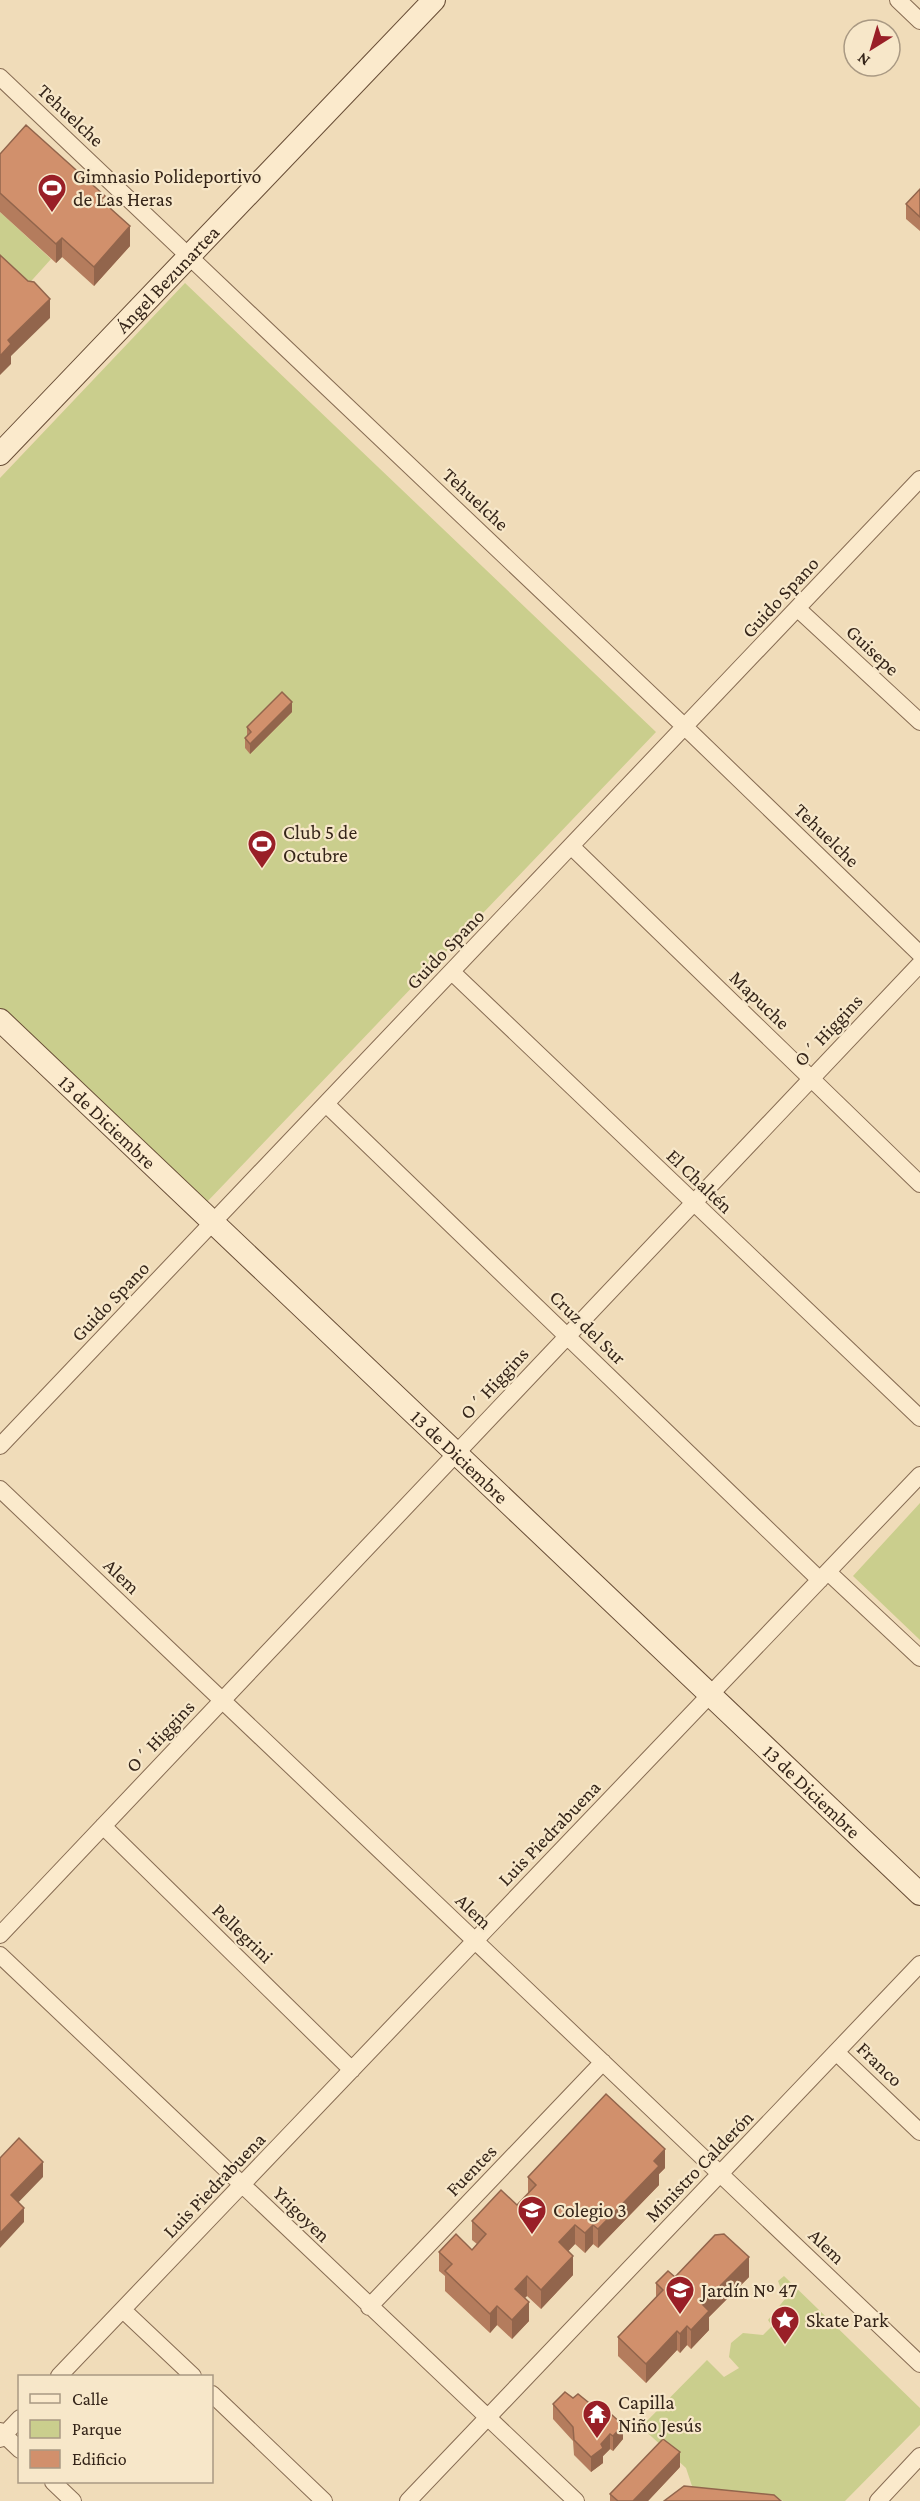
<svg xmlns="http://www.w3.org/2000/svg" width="920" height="2501" font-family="'Crimson Pro',serif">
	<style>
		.green { fill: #cace8d }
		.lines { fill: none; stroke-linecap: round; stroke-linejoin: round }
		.street-casing { stroke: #876c53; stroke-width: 18 }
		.secondary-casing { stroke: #684d36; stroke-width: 24 }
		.street { stroke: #fbeacc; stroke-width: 16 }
		.secondary { stroke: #fbeacc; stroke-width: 22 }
		.wall { fill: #b47c5d }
		.shaded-wall { fill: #92654c }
		.building { fill: #d1906c; stroke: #92654c; stroke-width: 1.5 }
		.labels { text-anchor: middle; stroke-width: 4.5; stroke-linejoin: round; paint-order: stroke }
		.street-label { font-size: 20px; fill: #352519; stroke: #f7e7c9 }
		.poi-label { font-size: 20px; fill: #352519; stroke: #f7e7c9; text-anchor: start }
	</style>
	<rect width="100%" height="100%" fill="#f0dcb9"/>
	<path class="green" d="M 0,212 L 51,259 L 24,289 L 0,267 Z
		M 185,283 L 656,732 L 205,1204 L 0,1008 L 0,478 Z
		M 920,1503 L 920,1640 L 853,1576 Z
		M 784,2276 L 920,2408 L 920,2425 L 845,2501 L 783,2501 L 774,2495 L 693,2489 L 686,2468 L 641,2427 L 707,2360 L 724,2377 L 739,2368 L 729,2357 L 731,2343 L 743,2333 L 763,2335 L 772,2326 L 768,2320 L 785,2299 L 778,2281 Z"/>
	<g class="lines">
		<g class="street-casing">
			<path id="street" d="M 898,0 L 920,21
				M 0,77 L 685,727 L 920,954
				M 798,609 L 920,722
				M 572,847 L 920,1184
				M 452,972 L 920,1418
				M 326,1104 L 820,1580
				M 0,1446 L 920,479
				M 0,1489 L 920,2364
				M 828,1572 L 920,1658
				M 103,1826 L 352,2070
				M 0,1935 L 920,964
				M 0,1955 L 576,2501
				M 836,2052 L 920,2132
				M 369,2307 L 603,2062
				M 123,2310 L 193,2376
				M 59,2376 L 920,1475
				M 212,2394 L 324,2501
				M 0,2431 L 20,2450
				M 0,2439 L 20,2418
				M 53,2482 L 73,2501
				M 408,2501 L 920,1964
				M 878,2501 L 920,2456"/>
		</g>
		<g class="secondary-casing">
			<g id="secondary">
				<path id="s1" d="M 0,454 L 434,0"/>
				<path id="s2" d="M 0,1020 L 920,1894"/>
			</g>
		</g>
		<use href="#street" class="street"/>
		<use href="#secondary" class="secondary"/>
	</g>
	<path class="wall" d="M 0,154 L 105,204 L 130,246 L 94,286 L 62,257 L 56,263 L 0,212 Z
		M 920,189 L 920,231 L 906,219 L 906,204 Z
		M 292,712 L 250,754 L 245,748 L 245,738 L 247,736 L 247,727 Z
		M 665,2168 L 659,2174 L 659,2185 L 598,2248 L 593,2244 L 585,2253 L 575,2244 L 568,2251 L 573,2275 L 541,2309 L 527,2296 L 524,2298 L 529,2321 L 512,2339 L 497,2325 L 490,2333 L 445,2291 L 445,2276 L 439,2271 L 439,2252 L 472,2250 L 477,2244 L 472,2240 L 472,2221 L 517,2205 L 528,2194 L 528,2177 Z
		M 675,2277 L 749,2277 L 709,2317 L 709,2330 L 691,2349 L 687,2345 L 680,2353 L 677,2350 L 646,2383 L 618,2356 L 618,2337 L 656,2297 L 656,2283 Z
		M 553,2404 L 623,2439 L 613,2451 L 610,2449 L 603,2456 L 603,2463 L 591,2472 L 574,2455 L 573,2441 L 553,2419 Z
		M 680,2467 L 648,2501 L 610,2501 L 610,2494 Z"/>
	<path class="shaded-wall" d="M 130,226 L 130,246 L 94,286 L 94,267 Z
		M 62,238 L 62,257 L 56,263 L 56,244 Z
		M 50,299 L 50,318 L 11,356 L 11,364 L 0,375 L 0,356 L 8,340 Z
		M 292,702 L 292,712 L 250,754 L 250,744 Z
		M 665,2149 L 665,2168 L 659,2174 L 659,2185 L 598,2248 L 598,2229 L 654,2161 Z
		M 43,2162 L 43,2177 L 11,2210 L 11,2195 Z
		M 24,2208 L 24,2222 L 0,2248 L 0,2233 Z
		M 575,2225 L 575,2244 L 559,2261 L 559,2242 Z
		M 593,2225 L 593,2244 L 585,2253 L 585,2233 Z
		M 573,2256 L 573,2275 L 541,2309 L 541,2290 Z
		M 749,2257 L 749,2277 L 709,2317 L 709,2330 L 691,2349 L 691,2330 L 702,2304 Z
		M 527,2276 L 527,2296 L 515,2308 L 515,2289 Z
		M 529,2302 L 529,2321 L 512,2339 L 512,2320 Z
		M 497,2306 L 497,2325 L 490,2333 L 490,2314 Z
		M 687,2326 L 687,2345 L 680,2353 L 680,2334 Z
		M 677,2331 L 677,2350 L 646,2383 L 646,2364 Z
		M 623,2425 L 623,2439 L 613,2451 L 613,2436 Z
		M 610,2434 L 610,2449 L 603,2456 L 603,2463 L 591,2472 L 591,2457 L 601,2444 Z
		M 680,2452 L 680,2467 L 648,2501 L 633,2501 Z"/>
	<path class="building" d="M 26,125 L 105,196 L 101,200 L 130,226 L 94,267 L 62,238 L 56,244 L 0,193 L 0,154 Z
		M 920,189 L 920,217 L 906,204 Z
		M 0,255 L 28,281 L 34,282 L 50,299 L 8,340 L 11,344 L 0,356 Z
		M 282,692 L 292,702 L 250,744 L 245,738 L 251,732 L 247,727 Z
		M 606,2094 L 665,2149 L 654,2161 L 659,2166 L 598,2229 L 593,2225 L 585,2233 L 575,2225 L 559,2242 L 573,2256 L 541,2290 L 527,2276 L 515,2289 L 529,2302 L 512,2320 L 497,2306 L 490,2314 L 445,2271 L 452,2264 L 439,2252 L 456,2234 L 472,2250 L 486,2234 L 472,2221 L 501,2190 L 517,2205 L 536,2185 L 528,2177 Z
		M 19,2138 L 43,2162 L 11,2195 L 24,2208 L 0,2233 L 0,2158 Z
		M 724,2234 L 749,2257 L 702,2304 L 709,2311 L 691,2330 L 687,2326 L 680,2334 L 677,2331 L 646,2364 L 618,2337 L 663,2290 L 656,2283 L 668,2271 L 675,2277 L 715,2235 Z
		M 565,2392 L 573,2398 L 578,2394 L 593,2406 L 601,2405 L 623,2425 L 613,2436 L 610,2434 L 601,2444 L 603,2448 L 591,2457 L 574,2440 L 573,2427 L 553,2404 Z
		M 663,2439 L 680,2452 L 633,2501 L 618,2501 L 610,2494 Z
		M 684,2486 L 774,2495 L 781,2501 L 664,2501 Z"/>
	<defs>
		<g id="stadium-pin" transform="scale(1.5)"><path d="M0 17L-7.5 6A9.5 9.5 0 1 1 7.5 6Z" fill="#991f27" stroke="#f7e7c9"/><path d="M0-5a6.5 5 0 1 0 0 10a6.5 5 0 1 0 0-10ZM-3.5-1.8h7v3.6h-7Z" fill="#fff"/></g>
		<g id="school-pin" transform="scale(1.5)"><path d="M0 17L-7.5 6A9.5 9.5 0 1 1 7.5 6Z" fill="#991f27" stroke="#f7e7c9"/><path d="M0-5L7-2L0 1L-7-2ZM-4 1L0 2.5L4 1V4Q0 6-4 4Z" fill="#fff"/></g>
		<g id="sight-pin" transform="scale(1.5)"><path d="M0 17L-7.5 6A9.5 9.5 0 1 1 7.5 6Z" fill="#991f27" stroke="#f7e7c9"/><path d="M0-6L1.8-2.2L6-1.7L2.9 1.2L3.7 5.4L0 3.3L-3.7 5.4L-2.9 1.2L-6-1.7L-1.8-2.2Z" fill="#fff"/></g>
		<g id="temple-pin" transform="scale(1.5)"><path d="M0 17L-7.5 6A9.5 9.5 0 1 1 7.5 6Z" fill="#991f27" stroke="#f7e7c9"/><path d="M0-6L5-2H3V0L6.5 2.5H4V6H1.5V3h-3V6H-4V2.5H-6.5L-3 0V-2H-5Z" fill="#fff"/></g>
	</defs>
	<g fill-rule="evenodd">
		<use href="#stadium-pin" x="52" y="188"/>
		<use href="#stadium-pin" x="262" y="844"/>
		<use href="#school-pin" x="532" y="2210"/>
		<use href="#school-pin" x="680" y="2290"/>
		<use href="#sight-pin" x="785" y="2320"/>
		<use href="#temple-pin" x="597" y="2414"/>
	</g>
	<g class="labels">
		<g class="street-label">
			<text transform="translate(71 115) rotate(43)" y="7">Tehuelche</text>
			<text dy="7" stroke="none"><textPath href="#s1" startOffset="242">Ángel Bezunartea</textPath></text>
			<text transform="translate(476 499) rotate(43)" y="7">Tehuelche</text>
			<text transform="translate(780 597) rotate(-47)" y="7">Guido Spano</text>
			<text transform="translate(873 650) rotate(43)" y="7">Guisepe</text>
			<text transform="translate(827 835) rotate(44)" y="7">Tehuelche</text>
			<text transform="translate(445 949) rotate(-46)" y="7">Guido Spano</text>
			<text transform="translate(760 1000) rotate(44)" y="7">Mapuche</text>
			<text transform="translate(828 1030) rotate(-47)" y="7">O´ Higgins</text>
			<text dy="7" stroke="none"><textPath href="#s2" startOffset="148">13 de Diciembre</textPath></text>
			<text transform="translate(700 1181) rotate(44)" y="7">El Chaltén</text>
			<text transform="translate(110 1301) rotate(-46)" y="7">Guido Spano</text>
			<text transform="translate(588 1327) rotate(44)" y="7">Cruz del Sur</text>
			<text transform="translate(494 1383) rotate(-47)" y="7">O´ Higgins</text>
			<text dy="7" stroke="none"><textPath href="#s2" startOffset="634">13 de Diciembre</textPath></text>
			<text transform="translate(122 1576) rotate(44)" y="7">Alem</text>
			<text transform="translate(160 1736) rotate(-47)" y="7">O´ Higgins</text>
			<text dy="7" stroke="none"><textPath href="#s2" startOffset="1120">13 de Diciembre</textPath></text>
			<text transform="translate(549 1833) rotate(-46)" y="7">Luis Piedrabuena</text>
			<text transform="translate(474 1911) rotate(44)" y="7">Alem</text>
			<text transform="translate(243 1933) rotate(44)" y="7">Pellegrini</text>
			<text transform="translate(880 2064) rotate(44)" y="7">Franco</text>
			<text transform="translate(699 2166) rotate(-46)" y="7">Ministro Calderón</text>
			<text transform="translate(471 2170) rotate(-46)" y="7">Fuentes</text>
			<text transform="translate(214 2185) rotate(-46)" y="7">Luis Piedrabuena</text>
			<text transform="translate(302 2214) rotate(44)" y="7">Yrigoyen</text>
			<text transform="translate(827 2246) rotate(44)" y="7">Alem</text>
		</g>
		<g class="poi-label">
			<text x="73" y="183">Gimnasio Polideportivo<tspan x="73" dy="23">de Las Heras</tspan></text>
			<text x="283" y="839">Club 5 de<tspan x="283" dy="23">Octubre</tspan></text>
			<text x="553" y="2217">Colegio 3</text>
			<text x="701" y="2297">Jardín Nº 47</text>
			<text x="806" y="2327">Skate Park</text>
			<text x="618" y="2409">Capilla<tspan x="618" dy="23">Niño Jesús</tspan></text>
		</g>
	</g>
	<rect x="18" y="2375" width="195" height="108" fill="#f7e7c9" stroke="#a99983" stroke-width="1.5"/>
	<rect x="30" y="2394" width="30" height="9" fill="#fbeacc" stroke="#a99983" stroke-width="1.5"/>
	<text x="72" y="2405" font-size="18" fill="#352519">Calle</text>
	<rect x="30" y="2420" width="30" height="18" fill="#cace8d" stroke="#a99983" stroke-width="1.5"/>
	<text x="72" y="2435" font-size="18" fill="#352519">Parque</text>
	<rect x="30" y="2450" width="30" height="18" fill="#d1906c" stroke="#a99983" stroke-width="1.5"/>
	<text x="72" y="2465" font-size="18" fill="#352519">Edificio</text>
	<g transform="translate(872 48) rotate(217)"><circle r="28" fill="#f7e7c9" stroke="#a99983" stroke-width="1.5"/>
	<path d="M0-4.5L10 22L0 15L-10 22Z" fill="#991f27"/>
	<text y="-9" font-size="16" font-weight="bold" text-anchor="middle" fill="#352519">N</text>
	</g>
</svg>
